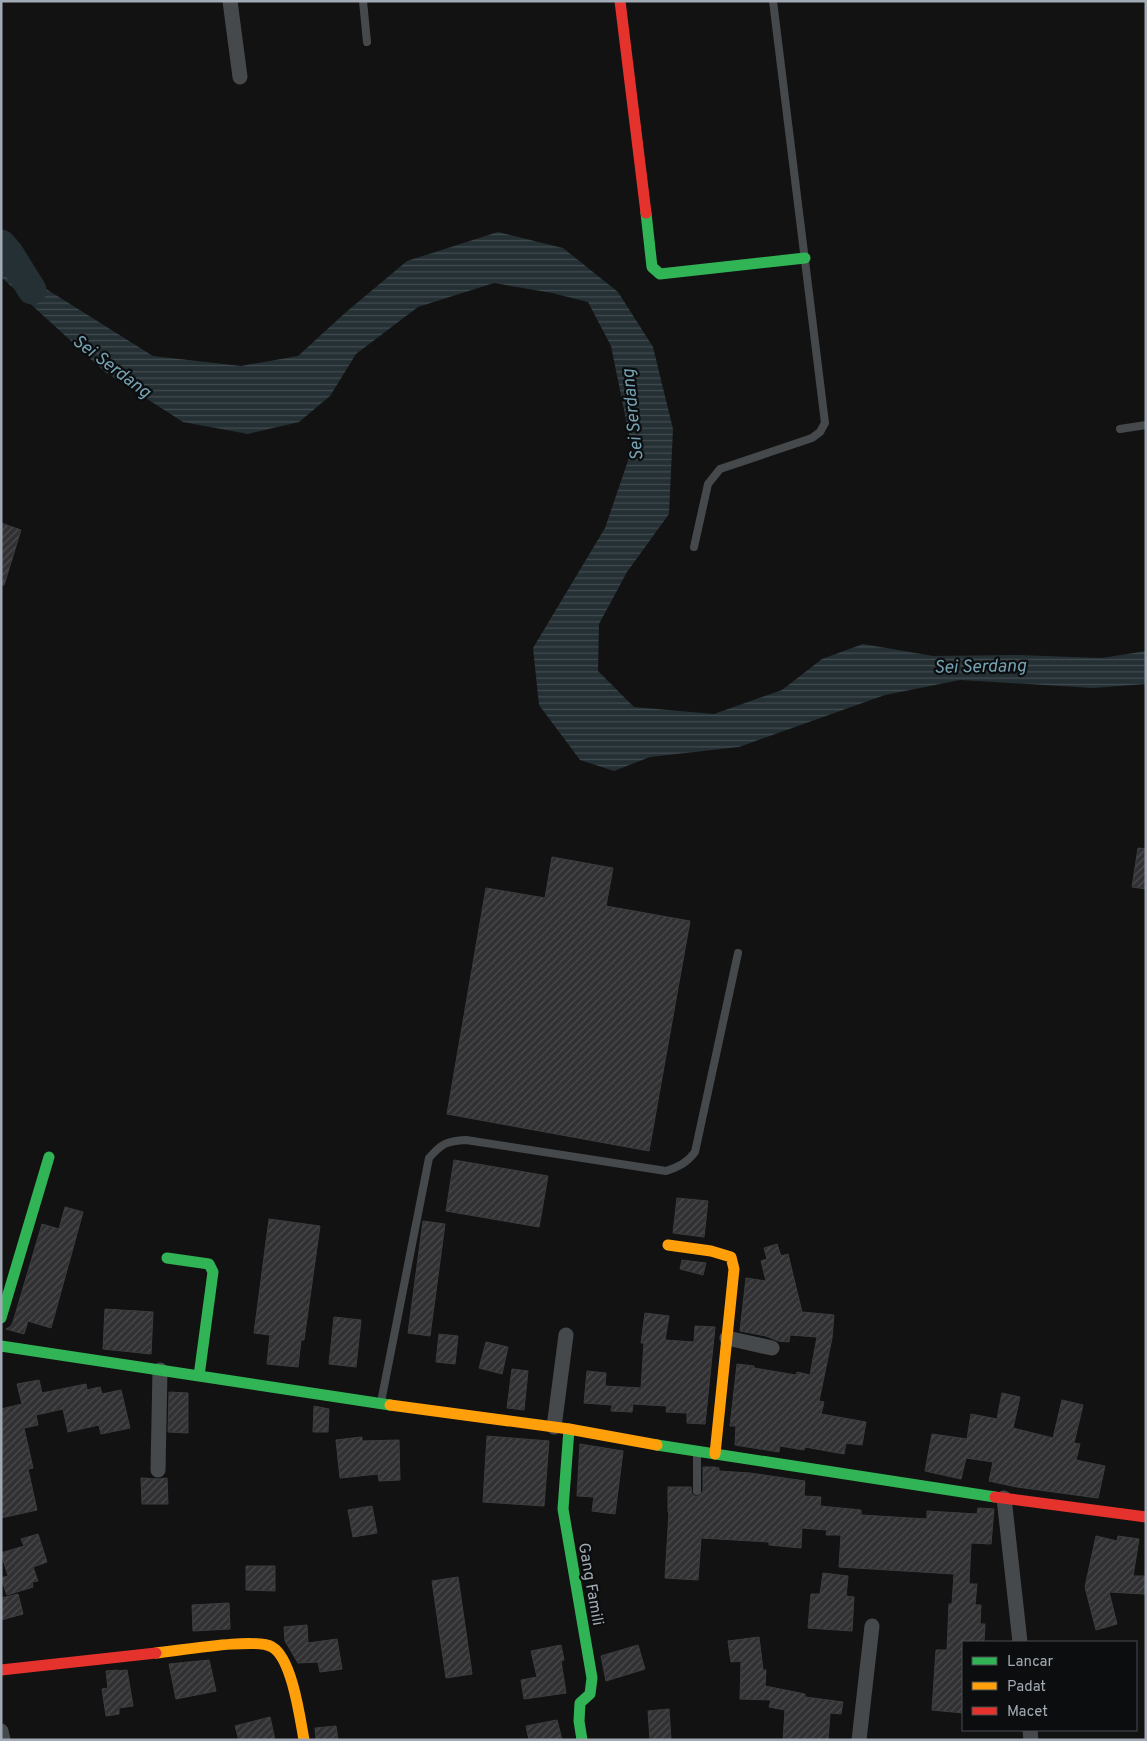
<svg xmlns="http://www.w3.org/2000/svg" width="1147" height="1741" font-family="Overpass,sans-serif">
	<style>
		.water { fill: url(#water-rules) }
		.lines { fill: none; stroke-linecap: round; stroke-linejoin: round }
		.river { stroke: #253035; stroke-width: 29 }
		.building { fill: url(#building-hatch); stroke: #3a3d3f }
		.lane { stroke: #46494b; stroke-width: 8 }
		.street { stroke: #46494b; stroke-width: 15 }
		.fast { stroke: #30b455; stroke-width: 11 }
		.slow { stroke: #ff9f0a; stroke-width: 11 }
		.jam { stroke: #e5322d; stroke-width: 11 }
		.labels { text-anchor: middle; stroke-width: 4.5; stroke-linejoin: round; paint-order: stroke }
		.street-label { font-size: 16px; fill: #a2abb5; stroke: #0c0d0e }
		.water-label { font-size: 18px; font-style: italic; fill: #75a2b3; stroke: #0c0d0e }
	</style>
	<defs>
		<pattern id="water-rules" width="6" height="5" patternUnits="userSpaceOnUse" patternTransform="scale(1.25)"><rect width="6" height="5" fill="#253035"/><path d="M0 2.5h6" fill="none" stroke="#424b50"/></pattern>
		<pattern id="building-hatch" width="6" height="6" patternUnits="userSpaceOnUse" patternTransform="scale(1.25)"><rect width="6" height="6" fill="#313133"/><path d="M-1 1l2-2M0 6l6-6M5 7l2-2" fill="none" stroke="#4c4c4e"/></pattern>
	</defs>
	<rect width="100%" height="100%" fill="#121212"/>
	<path class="water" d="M 498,232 L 563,248 L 618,292 L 653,347 L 673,429 L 669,514 L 627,572 L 599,624 L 598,671 L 634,707 L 714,714 L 782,690 L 822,659 L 863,644 L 933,656 L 1017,655 L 1102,658 L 1146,651 L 1146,684 L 1093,688 L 960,680 L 885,695 L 739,747 L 650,757 L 614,771 L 580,760 L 539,705 L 533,648 L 605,528 L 632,449 L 611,346 L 588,302 L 552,293 L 494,283 L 418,307 L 356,354 L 330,396 L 299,422 L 248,434 L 183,422 L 105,372 L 1,277 L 1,247 L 43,287 L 153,356 L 241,366 L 298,356 L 345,313 L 407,261 Z"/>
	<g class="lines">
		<path class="river" d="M 1,244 L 9,253 L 32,290"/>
	</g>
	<path class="building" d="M 1,523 L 21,530 L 4,585 L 1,585 Z
		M 1138,848 L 1146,849 L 1146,889 L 1132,887 Z
		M 552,857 L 613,868 L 606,906 L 690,921 L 649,1151 L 447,1114 L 486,888 L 545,898 Z
		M 454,1160 L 548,1176 L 539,1227 L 446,1211 Z
		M 677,1198 L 708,1201 L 704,1237 L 673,1233 Z
		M 65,1207 L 83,1212 L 51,1328 L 28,1321 L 24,1334 L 6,1329 L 10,1327 L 13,1322 L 42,1224 L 59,1229 Z
		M 269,1219 L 320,1226 L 304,1340 L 301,1340 L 298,1367 L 267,1364 L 270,1335 L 254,1333 Z
		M 423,1221 L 445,1224 L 430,1336 L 408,1333 Z
		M 777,1244 L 781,1256 L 788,1254 L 802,1312 L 834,1315 L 832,1338 L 819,1401 L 824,1402 L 821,1414 L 866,1422 L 862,1445 L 846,1443 L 844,1454 L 805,1447 L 804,1450 L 780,1446 L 779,1452 L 735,1445 L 736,1426 L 730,1426 L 737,1364 L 754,1366 L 754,1368 L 796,1375 L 797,1372 L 810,1375 L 817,1337 L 790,1335 L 789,1342 L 778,1341 L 766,1336 L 740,1331 L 746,1278 L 766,1281 L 761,1261 L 767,1259 L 764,1248 Z
		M 682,1260 L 706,1263 L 703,1275 L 680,1269 Z
		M 105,1309 L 153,1312 L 151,1354 L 103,1349 Z
		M 645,1313 L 669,1316 L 665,1340 L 694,1342 L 695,1326 L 715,1327 L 705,1424 L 687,1423 L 687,1413 L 666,1412 L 667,1406 L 633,1404 L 632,1412 L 611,1411 L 612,1405 L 584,1403 L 587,1371 L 606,1373 L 605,1386 L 641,1388 L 644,1343 L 641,1343 Z
		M 334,1317 L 361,1320 L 356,1367 L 329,1364 Z
		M 439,1334 L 458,1336 L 455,1364 L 436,1362 Z
		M 486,1342 L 508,1347 L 502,1374 L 479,1368 Z
		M 512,1369 L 528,1371 L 524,1410 L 507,1408 Z
		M 39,1380 L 42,1393 L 86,1384 L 87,1390 L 100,1387 L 102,1394 L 121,1390 L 130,1428 L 101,1434 L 99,1425 L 68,1432 L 63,1409 L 36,1415 L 38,1425 L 24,1428 L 33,1468 L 28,1469 L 37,1510 L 1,1518 L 1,1409 L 22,1404 L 17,1384 Z
		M 169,1392 L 188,1393 L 188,1433 L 168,1432 Z
		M 1002,1393 L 1020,1397 L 1013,1428 L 1053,1438 L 1062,1400 L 1083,1405 L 1074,1443 L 1080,1444 L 1076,1460 L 1105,1466 L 1098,1498 L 1017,1487 L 989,1481 L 993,1462 L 966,1458 L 961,1479 L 925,1471 L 932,1434 L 967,1439 L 971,1414 L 997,1419 Z
		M 314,1406 L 329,1409 L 328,1432 L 313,1432 Z
		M 487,1436 L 549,1441 L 544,1506 L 483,1502 Z
		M 362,1437 L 362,1441 L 399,1440 L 400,1480 L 379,1481 L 378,1474 L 340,1478 L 336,1440 Z
		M 580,1444 L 623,1451 L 615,1514 L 592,1511 L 594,1497 L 577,1496 Z
		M 703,1467 L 714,1467 L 719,1468 L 719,1471 L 750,1473 L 805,1481 L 804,1496 L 821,1497 L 820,1506 L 861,1510 L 861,1515 L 927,1519 L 927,1511 L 977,1514 L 978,1508 L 994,1509 L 991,1544 L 971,1543 L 969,1584 L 977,1584 L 975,1605 L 981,1605 L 980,1624 L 985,1624 L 984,1642 L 963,1642 L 963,1713 L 932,1710 L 936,1650 L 947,1650 L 949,1604 L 952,1604 L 954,1574 L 839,1567 L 841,1535 L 826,1535 L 827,1530 L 802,1528 L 801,1548 L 769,1545 L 769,1542 L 701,1538 L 698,1580 L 665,1578 L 669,1512 L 668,1512 L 668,1487 L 691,1487 L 692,1494 L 695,1496 L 699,1496 L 703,1491 Z
		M 141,1478 L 158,1479 L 167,1478 L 168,1504 L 142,1504 Z
		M 372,1506 L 377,1533 L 353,1537 L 348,1510 Z
		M 38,1534 L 47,1562 L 33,1567 L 38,1581 L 32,1582 L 33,1587 L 7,1595 L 1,1578 L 8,1576 L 1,1553 L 24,1546 L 21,1539 Z
		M 1096,1536 L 1117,1541 L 1118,1536 L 1139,1539 L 1133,1576 L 1146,1576 L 1146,1579 L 1145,1594 L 1109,1592 L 1117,1624 L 1096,1630 L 1085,1587 Z
		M 246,1566 L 275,1566 L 275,1591 L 246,1590 Z
		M 823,1573 L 848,1576 L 846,1596 L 854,1597 L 852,1631 L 808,1628 L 811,1594 L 820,1594 Z
		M 458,1577 L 472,1674 L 446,1678 L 432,1581 Z
		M 18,1594 L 23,1614 L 1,1620 L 1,1598 Z
		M 229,1603 L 230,1629 L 193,1631 L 192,1605 Z
		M 307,1625 L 308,1643 L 337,1639 L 342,1669 L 320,1672 L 318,1662 L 298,1663 L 285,1641 L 284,1627 Z
		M 759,1637 L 763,1670 L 766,1670 L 765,1686 L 805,1694 L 805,1697 L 843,1702 L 841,1714 L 830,1713 L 828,1740 L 783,1740 L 785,1710 L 769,1707 L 771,1700 L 740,1699 L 741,1661 L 731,1662 L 728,1641 Z
		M 561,1645 L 564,1660 L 561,1661 L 566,1693 L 524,1699 L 521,1680 L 537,1677 L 531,1651 Z
		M 638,1645 L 645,1669 L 606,1681 L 601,1656 Z
		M 209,1660 L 216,1691 L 176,1699 L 169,1664 Z
		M 118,1670 L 118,1671 L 127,1670 L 133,1706 L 119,1708 L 119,1714 L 106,1716 L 102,1689 L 108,1688 L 106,1671 Z
		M 669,1709 L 671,1740 L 650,1740 L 648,1711 Z
		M 270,1717 L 275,1740 L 239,1740 L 235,1726 Z
		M 557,1720 L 562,1740 L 529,1740 L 526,1726 Z
		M 336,1726 L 338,1740 L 316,1740 L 315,1728 Z"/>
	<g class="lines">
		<path class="lane" d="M 363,1 L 367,42
			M 1120,429 L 1146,425
			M 694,547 L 708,484 L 720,469 L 812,438 L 820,432 L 825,423 L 773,1
			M 381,1402 L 429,1158 C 442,1143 447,1141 466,1140 L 666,1171 C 678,1167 687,1163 695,1152 L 738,953
			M 697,1454 L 697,1491"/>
		<path class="street" d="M 230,1 L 240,77
			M 727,1338 L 772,1348
			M 554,1427 L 566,1335
			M 158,1470 L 160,1370
			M 1004,1498 L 1020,1642
			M 1030,1730 L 1031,1740
			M 1,1731 L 3,1740
			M 859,1740 L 872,1626"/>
		<path class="fast" d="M 646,213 L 652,267 L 660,274 L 805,258
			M 167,1258 L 209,1264 L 213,1272 L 199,1376
			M 1,1318 L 49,1157
			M 1,1346 L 390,1405
			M 569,1429 L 563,1509 L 592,1678 L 590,1694 L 580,1703 L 579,1721 L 582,1740
			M 657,1445 L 995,1497"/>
		<path class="slow" d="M 668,1245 L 711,1251 L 731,1257 L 734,1269 L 715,1454
			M 390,1405 L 569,1429 L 657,1445
			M 156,1653 C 178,1651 256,1637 272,1647 C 292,1658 300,1718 304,1740"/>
		<path class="jam" d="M 620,1 L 646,213
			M 995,1497 L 1146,1517
			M 1,1670 L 156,1653"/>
	</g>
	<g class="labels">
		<g class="street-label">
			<text transform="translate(592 1584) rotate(80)" y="6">Gang Famili</text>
		</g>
		<g class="water-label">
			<text transform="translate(112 366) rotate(37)" y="6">Sei Serdang</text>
			<text transform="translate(632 415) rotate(-96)" y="6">Sei Serdang</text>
			<text transform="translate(980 666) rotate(-1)" y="6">Sei Serdang</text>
		</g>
	</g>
	<rect width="1147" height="1741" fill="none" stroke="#a2abb5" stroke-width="5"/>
	<rect x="962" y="1641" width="175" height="90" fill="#0c0d0e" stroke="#484c51"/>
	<rect x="972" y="1657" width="25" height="8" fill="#30b455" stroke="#484c51"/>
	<text x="1007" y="1666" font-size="15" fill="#a2abb5">Lancar</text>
	<rect x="972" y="1682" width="25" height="8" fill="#ff9f0a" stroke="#484c51"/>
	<text x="1007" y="1691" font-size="15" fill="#a2abb5">Padat</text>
	<rect x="972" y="1707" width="25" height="8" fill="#e5322d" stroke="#484c51"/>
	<text x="1007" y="1716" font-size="15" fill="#a2abb5">Macet</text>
</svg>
